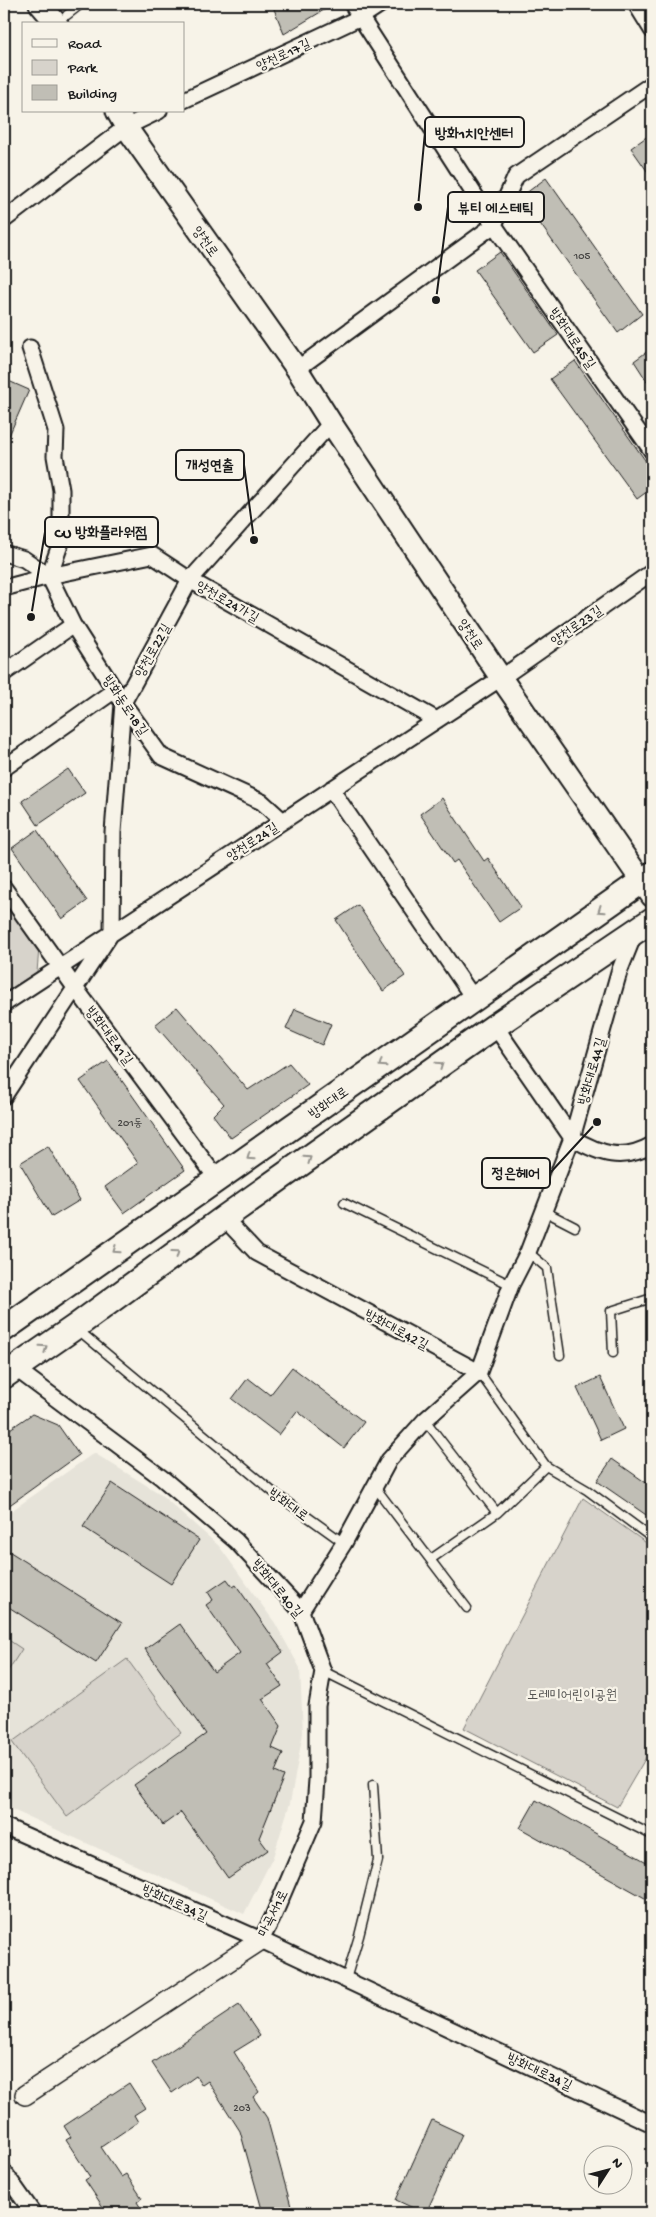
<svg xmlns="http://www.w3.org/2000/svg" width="656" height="2217" font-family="'Gochi Hand','Poor Story',sans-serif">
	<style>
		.built { fill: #e6e3d9 }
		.green { fill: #d7d3cb; stroke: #7a7874 }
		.building { fill: #c0beb5; stroke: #1c1c1c }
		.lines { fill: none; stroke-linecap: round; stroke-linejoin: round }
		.service-casing { stroke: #1c1c1c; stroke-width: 11 }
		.minor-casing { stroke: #1c1c1c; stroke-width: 19 }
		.tertiary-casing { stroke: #1c1c1c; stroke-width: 22 }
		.secondary-casing { stroke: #1c1c1c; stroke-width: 25 }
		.primary-casing { stroke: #1c1c1c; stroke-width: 28 }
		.service { stroke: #f7f3e8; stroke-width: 8 }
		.minor { stroke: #f7f3e8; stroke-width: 15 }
		.tertiary { stroke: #f7f3e8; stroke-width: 19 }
		.secondary { stroke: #f7f3e8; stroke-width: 21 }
		.primary { stroke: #f7f3e8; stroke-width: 24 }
		.oneway { stroke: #94928c }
		.labels { text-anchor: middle; stroke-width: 4.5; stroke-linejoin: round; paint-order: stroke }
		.number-label { font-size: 11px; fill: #454442 }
		.street-label { font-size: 14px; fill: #1c1c1c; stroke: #f7f3e8 }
		.park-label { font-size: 14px; fill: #545351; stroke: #f7f3e8 }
		.leader { fill: none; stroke: #1c1c1c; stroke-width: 2 }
		.callout-dot { fill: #1c1c1c; stroke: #f7f3e8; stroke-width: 2 }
		.callout { fill: #f7f3e8; stroke: #1c1c1c; stroke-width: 2 }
		.callout-label { font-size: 15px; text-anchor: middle; font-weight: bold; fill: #1c1c1c }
	</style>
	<rect width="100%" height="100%" fill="#f7f3e8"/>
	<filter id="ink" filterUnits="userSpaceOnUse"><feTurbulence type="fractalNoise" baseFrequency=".02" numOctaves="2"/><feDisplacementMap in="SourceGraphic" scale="10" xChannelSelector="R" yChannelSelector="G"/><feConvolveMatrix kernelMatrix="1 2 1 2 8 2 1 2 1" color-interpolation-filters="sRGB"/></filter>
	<g filter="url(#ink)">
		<path class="built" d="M 94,1453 L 159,1493 L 219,1546 L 275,1623 L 300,1668 L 303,1733 L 290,1803 L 273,1857 L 244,1914 L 4,1806 L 4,1516 Z"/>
		<path class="green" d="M 4,899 L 39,948 L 37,972 L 4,993 Z
			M 583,1498 L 652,1547 L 652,1747 L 617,1807 L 464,1728 Z
			M 4,1637 L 22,1649 L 4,1677 Z
			M 127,1659 L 181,1733 L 67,1817 L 12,1742 Z"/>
		<path class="building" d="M 272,4 L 334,4 L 284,34 Z
			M 652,133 L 652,178 L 631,148 Z
			M 546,178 L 642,314 L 618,333 L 521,197 Z
			M 500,252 L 558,335 L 533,352 L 475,270 Z
			M 652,348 L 652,389 L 634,361 Z
			M 575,361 L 652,470 L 652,488 L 637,499 L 550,379 Z
			M 4,379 L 29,390 L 4,447 Z
			M 68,769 L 85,793 L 38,825 L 22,801 Z
			M 442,798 L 484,861 L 488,858 L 521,907 L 499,922 L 457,860 L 453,863 L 420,814 Z
			M 37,830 L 87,901 L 62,919 L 12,848 Z
			M 358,905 L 405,976 L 383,991 L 336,920 Z
			M 177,1007 L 248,1090 L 289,1063 L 308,1085 L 231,1138 L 213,1115 L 224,1104 L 155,1025 Z
			M 295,1009 L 331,1024 L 322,1045 L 286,1029 Z
			M 108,1061 L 185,1170 L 124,1213 L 105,1187 L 138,1163 L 80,1081 Z
			M 48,1146 L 80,1200 L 52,1217 L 20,1163 Z
			M 292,1367 L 364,1422 L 344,1448 L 297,1411 L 279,1435 L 232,1399 L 248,1378 L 270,1395 Z
			M 600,1377 L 624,1429 L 601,1440 L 577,1388 Z
			M 32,1414 L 58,1425 L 79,1455 L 4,1509 L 4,1433 Z
			M 612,1459 L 652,1487 L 652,1519 L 597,1481 Z
			M 112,1483 L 199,1540 L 171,1584 L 83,1527 Z
			M 4,1548 L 122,1623 L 96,1663 L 4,1604 Z
			M 227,1579 L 233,1587 L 236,1585 L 283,1652 L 267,1664 L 282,1686 L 262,1699 L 281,1726 L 272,1748 L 283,1753 L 275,1772 L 284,1776 L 259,1838 L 268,1850 L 228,1878 L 181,1812 L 163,1825 L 134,1785 L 206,1734 L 145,1649 L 180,1624 L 214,1672 L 240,1653 L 206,1605 L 213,1600 L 208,1592 Z
			M 536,1800 L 652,1865 L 652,1902 L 520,1828 Z
			M 239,2005 L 260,2036 L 234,2052 L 259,2092 L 253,2097 L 267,2118 L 292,2210 L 279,2213 L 263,2213 L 240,2131 L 208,2081 L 202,2085 L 196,2076 L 172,2093 L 152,2063 Z
			M 129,2083 L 145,2108 L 134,2115 L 138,2122 L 101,2147 L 121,2177 L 126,2174 L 142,2198 L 137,2202 L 144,2213 L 107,2213 L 85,2180 L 90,2177 L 66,2140 L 71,2137 L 64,2126 Z
			M 432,2120 L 462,2134 L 426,2213 L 424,2213 L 396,2200 Z"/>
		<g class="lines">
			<g class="service-casing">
				<path id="service" d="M 67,15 L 81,4
					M 344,1203 L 511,1285
					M 544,1211 L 575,1227
					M 528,1252 L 547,1268 L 560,1355
					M 77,1329 L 273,1492 L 344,1543
					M 613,1353 L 611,1311 L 652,1298
					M 479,1372 L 546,1466 L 587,1490 L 652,1538
					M 425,1420 L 497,1513
					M 375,1487 L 467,1608
					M 431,1559 L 497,1513 L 546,1466
					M 323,1671 L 652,1835
					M 346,1979 L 359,1936 L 378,1860 L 373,1785"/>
			</g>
			<g class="minor-casing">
				<path id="minor" d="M 352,4 L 494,225 L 652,451
					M 636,4 L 652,30
					M 184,100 L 361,17 L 381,4
					M 4,220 L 126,127 L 159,111
					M 30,348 L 56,430 L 55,456 L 61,490 L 61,542 L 49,576
					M 297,369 L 494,225 L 516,176 L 652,84
					M 4,553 L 24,559 L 49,576 L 73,625 L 123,703 L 161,756 L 262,802 L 283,821
					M 4,588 L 49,576 L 152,555 L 190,580 L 437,720
					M 4,673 L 73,625
					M 4,768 L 115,690
					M 331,789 L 474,999
					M 4,888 L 76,989 L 218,1180
					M 4,1004 L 501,678 L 652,572
					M 495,1026 L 572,1138 C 600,1154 622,1162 652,1145
					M 4,1096 L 112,932 L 113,832 L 123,703 L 190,580 L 331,423
					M 224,1218 L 257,1253 L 479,1372
					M 15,1368 L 162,1478 L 236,1541 L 301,1611 L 323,1671 L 317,1706 L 317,1780 L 314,1821 L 272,1919 L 261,1940
					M 301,1611 L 344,1543 L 389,1460 L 425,1420 L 479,1372 L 511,1285 L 528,1252 L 572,1138 L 619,972 L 635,932
					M 4,1826 L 261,1940 L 652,2124
					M 4,2172 L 33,2213"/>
			</g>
			<g class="tertiary-casing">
				<path id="tertiary" d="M 25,2095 L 261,1940"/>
			</g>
			<g class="secondary-casing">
				<path id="secondary" d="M 40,4 L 57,24
					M 117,111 L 126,127 L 297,369 L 331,423 L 501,678 L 652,896"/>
			</g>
			<g class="primary-casing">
				<path id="primary" d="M 4,1329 L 652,874
					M 4,1376 L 75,1327 L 224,1218 L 495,1026 L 652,920"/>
			</g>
			<use href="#service" class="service"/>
			<use href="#minor" class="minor"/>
			<use href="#tertiary" class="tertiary"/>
			<use href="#secondary" class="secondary"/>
			<use href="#primary" class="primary"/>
		</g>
		<defs><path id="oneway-chevron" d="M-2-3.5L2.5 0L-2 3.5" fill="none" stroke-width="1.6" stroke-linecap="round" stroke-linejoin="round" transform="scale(1.25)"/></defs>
		<g class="oneway">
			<use href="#oneway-chevron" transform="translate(601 910) rotate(145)"/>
			<use href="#oneway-chevron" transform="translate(382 1064) rotate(145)"/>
			<use href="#oneway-chevron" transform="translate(440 1065) rotate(-35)"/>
			<use href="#oneway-chevron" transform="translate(250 1157) rotate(145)"/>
			<use href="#oneway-chevron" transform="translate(308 1159) rotate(-35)"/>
			<use href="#oneway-chevron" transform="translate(116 1250) rotate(145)"/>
			<use href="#oneway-chevron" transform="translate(176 1253) rotate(-36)"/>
			<use href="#oneway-chevron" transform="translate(44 1348) rotate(-34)"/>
		</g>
	</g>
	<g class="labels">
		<g class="number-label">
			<text x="582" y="259">105</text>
			<text x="130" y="1126">201동</text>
			<text x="242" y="2111">203</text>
		</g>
		<g class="street-label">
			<text transform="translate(283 54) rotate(-25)" y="5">양천로17길</text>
			<text transform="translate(206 241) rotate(55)" y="5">양천로</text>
			<text transform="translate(573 338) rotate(55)" y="5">방화대로45길</text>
			<text transform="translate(228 601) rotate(30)" y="5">양천로24가길</text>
			<text transform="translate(576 625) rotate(-35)" y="5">양천로23길</text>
			<text transform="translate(471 634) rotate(56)" y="5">양천로</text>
			<text transform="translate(152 650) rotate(-61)" y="5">양천로22길</text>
			<text transform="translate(126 705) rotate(56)" y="5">방화동로18길</text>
			<text transform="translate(252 841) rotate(-33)" y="5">양천로24길</text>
			<text transform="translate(110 1035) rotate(53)" y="5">방화대로41길</text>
			<text transform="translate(591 1071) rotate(-74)" y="5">방화대로44길</text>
			<text transform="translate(328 1102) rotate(-35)" y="5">방화대로</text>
			<text transform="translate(397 1329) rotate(28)" y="5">방화대로42길</text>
			<text transform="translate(289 1504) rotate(36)" y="5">방화대로</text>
			<text transform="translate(278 1588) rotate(50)" y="5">방화대로40길</text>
			<text transform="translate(175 1902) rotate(24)" y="5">방화대로34길</text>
			<text transform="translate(272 1913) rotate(-63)" y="5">마곡서1로</text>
			<text transform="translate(540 2071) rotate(25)" y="5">방화대로34길</text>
		</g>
		<g class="park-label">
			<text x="572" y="1699">도레미어린이공원</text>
		</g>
	</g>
	<path class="leader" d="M418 207L425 132M436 300L448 207M254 540L244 465M31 617L45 532M597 1122L550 1173"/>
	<g class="callout-dot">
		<circle cx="418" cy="207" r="5"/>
		<circle cx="436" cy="300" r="5"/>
		<circle cx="254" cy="540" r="5"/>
		<circle cx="31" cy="617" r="5"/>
		<circle cx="597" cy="1122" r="5"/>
	</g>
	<g class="callout">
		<rect x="425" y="117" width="99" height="30" rx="5"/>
		<rect x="448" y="192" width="96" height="30" rx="5"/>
		<rect x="176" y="450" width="68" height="30" rx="5"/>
		<rect x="45" y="517" width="113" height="30" rx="5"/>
		<rect x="482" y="1158" width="68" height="30" rx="5"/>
	</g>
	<g class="callout-label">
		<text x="474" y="138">방화1치안센터</text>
		<text x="496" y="213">뷰티 에스테틱</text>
		<text x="210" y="470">개성연출</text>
		<text x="101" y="537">CU 방화플라워점</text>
		<text x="516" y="1178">정은헤어</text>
	</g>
	<rect width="656" height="2217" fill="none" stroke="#f7f3e8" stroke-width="20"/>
	<rect x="10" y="10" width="636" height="2197" fill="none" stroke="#1c1c1c" stroke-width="2" filter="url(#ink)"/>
	<rect x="22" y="22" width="162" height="90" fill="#f7f3e8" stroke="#9f9d96"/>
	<rect x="32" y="39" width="25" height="8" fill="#f7f3e8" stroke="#9f9d96"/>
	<text x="68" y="48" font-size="15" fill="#1c1c1c">Road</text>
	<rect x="32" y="60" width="25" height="15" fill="#d7d3cb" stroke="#9f9d96"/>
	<text x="68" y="72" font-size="15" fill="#1c1c1c">Park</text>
	<rect x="32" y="85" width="25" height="15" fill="#c0beb5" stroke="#9f9d96"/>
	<text x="68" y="98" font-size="15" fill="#1c1c1c">Building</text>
	<g transform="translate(608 2170) rotate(54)"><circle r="24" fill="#f7f3e8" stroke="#9f9d96"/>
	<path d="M0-4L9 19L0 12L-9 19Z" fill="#1c1c1c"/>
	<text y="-8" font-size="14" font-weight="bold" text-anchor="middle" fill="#1c1c1c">N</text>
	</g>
</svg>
